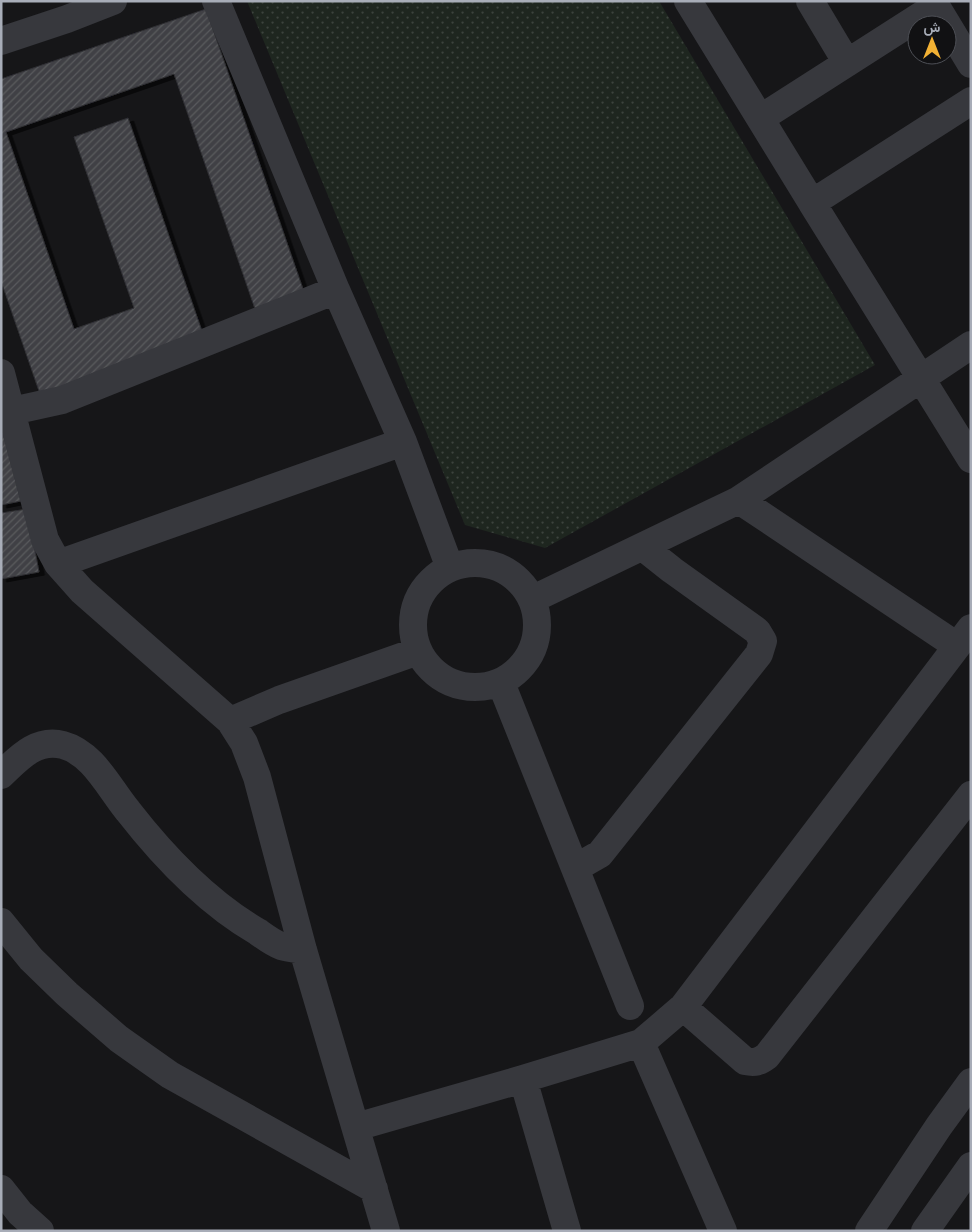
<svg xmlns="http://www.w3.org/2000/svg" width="972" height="1232" font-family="Montserrat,Vazirmatn,sans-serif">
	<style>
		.grass { fill: url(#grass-dots) }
		.building { fill: url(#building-hatch); stroke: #303034; filter: url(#shadow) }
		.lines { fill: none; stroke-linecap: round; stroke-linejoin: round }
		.minor { stroke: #37383d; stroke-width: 28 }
	</style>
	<defs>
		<pattern id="grass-dots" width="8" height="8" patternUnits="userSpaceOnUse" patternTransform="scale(1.25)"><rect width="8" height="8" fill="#1e261f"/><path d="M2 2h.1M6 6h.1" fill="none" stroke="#3c433d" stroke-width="1.8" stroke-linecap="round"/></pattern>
		<pattern id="building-hatch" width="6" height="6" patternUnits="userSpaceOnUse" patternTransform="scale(1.25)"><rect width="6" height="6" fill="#404145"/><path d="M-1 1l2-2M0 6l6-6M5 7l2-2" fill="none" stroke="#595a5e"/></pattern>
		<filter id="shadow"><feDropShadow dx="5.5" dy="3" stdDeviation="0" flood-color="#0009"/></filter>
	</defs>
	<rect width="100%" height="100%" fill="#161618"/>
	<path class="grass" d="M 247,1 L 659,1 L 875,365 L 545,548 L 465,525 Z"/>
	<path class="building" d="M 206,9 L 304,292 L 255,309 L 174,74 L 6,132 L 74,329 L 134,308 L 74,137 L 128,118 L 204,337 L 40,394 L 1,281 L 1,79 Z
		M 1,425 L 21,501 L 1,505 Z
		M 27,509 L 39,572 L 1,579 L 1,513 Z"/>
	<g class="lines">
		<path class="minor" d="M 216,1 L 336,290
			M 688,1 L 812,203 L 971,101
			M 810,1 L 847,63
			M 933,1 L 971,64
			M 1,41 L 67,19 L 113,1
			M 761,118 L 936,6
			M 812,203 L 971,459
			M 1,373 L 45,540 L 58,564 L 82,591 L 230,721 L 244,743 L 257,777 L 303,950 L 386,1231
			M 12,411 L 62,400 L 336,290 L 403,442 L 450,568
			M413 625a62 62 0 1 1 124 0a62 62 0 1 1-124 0Z
			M 58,564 L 403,442
			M 533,599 L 739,500
			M 971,628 L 683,1007 L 745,1061 C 755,1063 759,1062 767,1056 L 971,795
			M 957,646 L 739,500 L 971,345
			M 501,683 L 630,1006
			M 230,721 L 279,700 L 418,651
			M 1,775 C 18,759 36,738 63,745 C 93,753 109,788 128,811 C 163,856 208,903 258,932 C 265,937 273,943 281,946 C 288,948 296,949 303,950
			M 575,867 L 586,862 L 600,854 L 759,654 L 763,641 L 757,631 L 672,570 L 643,547
			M 1,922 L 31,959 L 67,994 L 119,1039 L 170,1075 L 374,1189
			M 641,1043 L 683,1007
			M 523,1079 L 567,1231
			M 356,1127 L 523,1079 L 641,1043 L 723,1231
			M 1,1189 L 20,1213 L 40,1231
			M 869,1231 L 939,1126 L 971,1082
			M 925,1231 L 971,1166"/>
	</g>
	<rect width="972" height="1232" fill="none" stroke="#a8adb8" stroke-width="5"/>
	<g transform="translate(932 40)"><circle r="24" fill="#111113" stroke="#4d4f55"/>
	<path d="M0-4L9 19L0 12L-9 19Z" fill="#f2b134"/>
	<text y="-8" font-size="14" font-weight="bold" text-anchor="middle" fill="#a8adb8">ش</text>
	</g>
</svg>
